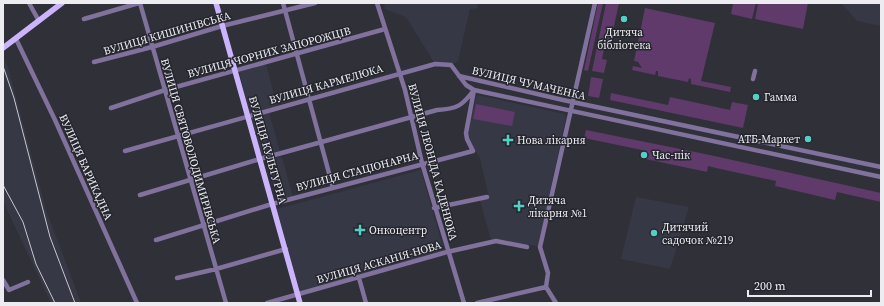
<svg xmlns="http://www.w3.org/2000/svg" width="884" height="306" font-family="'Source Serif 4',serif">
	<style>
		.built { fill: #373846 }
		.green { fill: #5f3a6b }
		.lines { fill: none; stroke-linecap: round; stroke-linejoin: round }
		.minor { stroke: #80719d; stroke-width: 4.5 }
		.major { stroke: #ccb4fc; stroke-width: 5.5 }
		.rail { stroke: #c8c8ce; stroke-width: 1 }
		.poi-dot { fill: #55cec4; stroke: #25262e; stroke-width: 1.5 }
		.labels { text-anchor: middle; stroke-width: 3; stroke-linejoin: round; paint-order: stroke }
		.poi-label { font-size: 11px; fill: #ececf1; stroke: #25262e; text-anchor: start }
		.street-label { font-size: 11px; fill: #ececf1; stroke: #25262e }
	</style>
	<rect width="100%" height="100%" fill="#2f3038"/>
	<path class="built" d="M 384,3 L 477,3 L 478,8 L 470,9 L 458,61 L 451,65 L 435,64 L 406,17 L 385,9 Z
		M 841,3 L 881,3 L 881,26 L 857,21 Z
		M 3,56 L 8,67 L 46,210 L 81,303 L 51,303 L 3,201 Z
		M 266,64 L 277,106 L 250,114 L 239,71 Z
		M 477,95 L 564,114 L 566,117 L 538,246 L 491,240 L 480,200 L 489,198 L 480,158 L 469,142 L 469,124 Z
		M 269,112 L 280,152 L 262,157 L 251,117 Z
		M 282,157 L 293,197 L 277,201 L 266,161 Z
		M 421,170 L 444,251 L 300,292 L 277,209 Z
		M 636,197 L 689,207 L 670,269 L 621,259 Z"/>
	<path class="green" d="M 598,3 L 603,3 L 588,71 L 584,70 Z
		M 606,3 L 619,3 L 611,40 L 606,40 L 602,59 L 607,60 L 604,73 L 592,71 Z
		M 733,3 L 756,3 L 752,19 L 731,14 Z
		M 758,3 L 808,3 L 803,29 L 755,19 Z
		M 645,8 L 715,23 L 701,81 L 731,87 L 730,92 L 691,84 L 691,79 L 689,78 L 688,82 L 658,76 L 658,71 L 656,71 L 655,75 L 632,70 L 633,66 L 642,68 L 638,62 L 634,61 Z
		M 591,77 L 603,79 L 599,98 L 588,96 Z
		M 611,93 L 668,105 L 670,97 L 730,110 L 732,102 L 748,105 L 743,128 L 610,100 Z
		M 476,104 L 515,112 L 512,126 L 473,119 Z
		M 586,130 L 710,155 L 881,193 L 881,202 L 837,192 L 835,200 L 775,186 L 776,181 L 716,168 L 708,166 L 707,172 L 641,158 L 642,150 L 584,138 Z"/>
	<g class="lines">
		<path class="minor" d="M 29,3 L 39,21
			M 140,3 L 226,303
			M 283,3 L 333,188
			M 377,3 L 405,90 L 422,163 L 464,303
			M 84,19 L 139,3
			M 16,39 L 55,120 L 137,303
			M 94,62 L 152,47 L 222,26 L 315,3
			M 459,76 L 563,100 L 881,167
			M 753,79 L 755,71
			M 111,108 L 165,90 L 385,29
			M 125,151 L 435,64 L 451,65 L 466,85 L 474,90 L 881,177
			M 140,195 L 260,159 L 437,110 C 457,109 462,106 474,90
			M 434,208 L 487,197
			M 156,240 L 272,204 L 473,151 L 467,139 L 466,133 L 474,90
			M 177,278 L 216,269 L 286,249
			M 359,278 L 366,303
			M 3,280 L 9,290 L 28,282
			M 267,303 L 447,252 L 496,241 L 527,247
			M 477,303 L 546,287
			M 556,303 L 546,287 L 548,273 L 540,247 L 595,3"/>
		<path class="major" d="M 216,3 L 300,303
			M 3,48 L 62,3"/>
		<path class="rail" d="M 3,66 L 14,98 L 50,237 L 75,303
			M 3,185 L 23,222 L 36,264 L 55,303"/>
	</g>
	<g class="poi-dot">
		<circle cx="624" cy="19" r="4"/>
		<circle cx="756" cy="97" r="4"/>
		<circle cx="808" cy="139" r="4"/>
		<path d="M506 134h4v4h4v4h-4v4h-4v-4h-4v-4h4z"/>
		<circle cx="644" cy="155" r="4"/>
		<path d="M517 200h4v4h4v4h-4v4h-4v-4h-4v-4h4z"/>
		<path d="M358 224h4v4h4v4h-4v4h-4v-4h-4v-4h4z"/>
		<circle cx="654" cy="233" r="4"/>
	</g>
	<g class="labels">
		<g class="poi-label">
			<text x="624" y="36" text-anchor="middle">Дитяча<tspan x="624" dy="13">бібліотека</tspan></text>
			<text x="764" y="101">Гамма</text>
			<text x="800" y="143" text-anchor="end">АТБ-Маркет</text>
			<text x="517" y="144">Нова лікарня</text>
			<text x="652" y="159">Час-пік</text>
			<text x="528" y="204">Дитяча<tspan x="528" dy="13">лікарня №1</tspan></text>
			<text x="662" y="231">Дитячий<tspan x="662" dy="13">садочок №219</tspan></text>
			<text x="369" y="234">Онкоцентр</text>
		</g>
		<g class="street-label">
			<text transform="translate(167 33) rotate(-16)" y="4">ВУЛИЦЯ КИШИНІВСЬКА</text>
			<text transform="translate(269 52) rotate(-15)" y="4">ВУЛИЦЯ ЧОРНИХ ЗАПОРОЖЦІВ</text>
			<text transform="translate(529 83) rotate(13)" y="4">ВУЛИЦЯ ЧУМАЧЕНКА</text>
			<text transform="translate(326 84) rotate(-16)" y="4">ВУЛИЦЯ КАРМЕЛЮКА</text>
			<text transform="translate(268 150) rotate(74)" y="4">ВУЛИЦЯ КУЛЬТУРНА</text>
			<text transform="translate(191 151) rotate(74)" y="4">ВУЛИЦЯ СВЯТОВОЛОДИМИРІВСЬКА</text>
			<text transform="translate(433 162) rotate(75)" y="4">ВУЛИЦЯ ЛЕОНІДА КАДЕНЮКА</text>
			<text transform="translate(86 167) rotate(66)" y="4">ВУЛИЦЯ БАРИКАДНА</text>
			<text transform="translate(357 171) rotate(-15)" y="4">ВУЛИЦЯ СТАЦІОНАРНА</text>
			<text transform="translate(379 262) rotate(-16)" y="4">ВУЛИЦЯ АСКАНІЯ-НОВА</text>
		</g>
	</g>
	<rect width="884" height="306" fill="none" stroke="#ececf1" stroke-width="8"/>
	<path d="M748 290v6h123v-6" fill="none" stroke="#ececf1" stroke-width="2"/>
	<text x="754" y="290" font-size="12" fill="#ececf1" stroke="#25262e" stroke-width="3" paint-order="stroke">200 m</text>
</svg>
